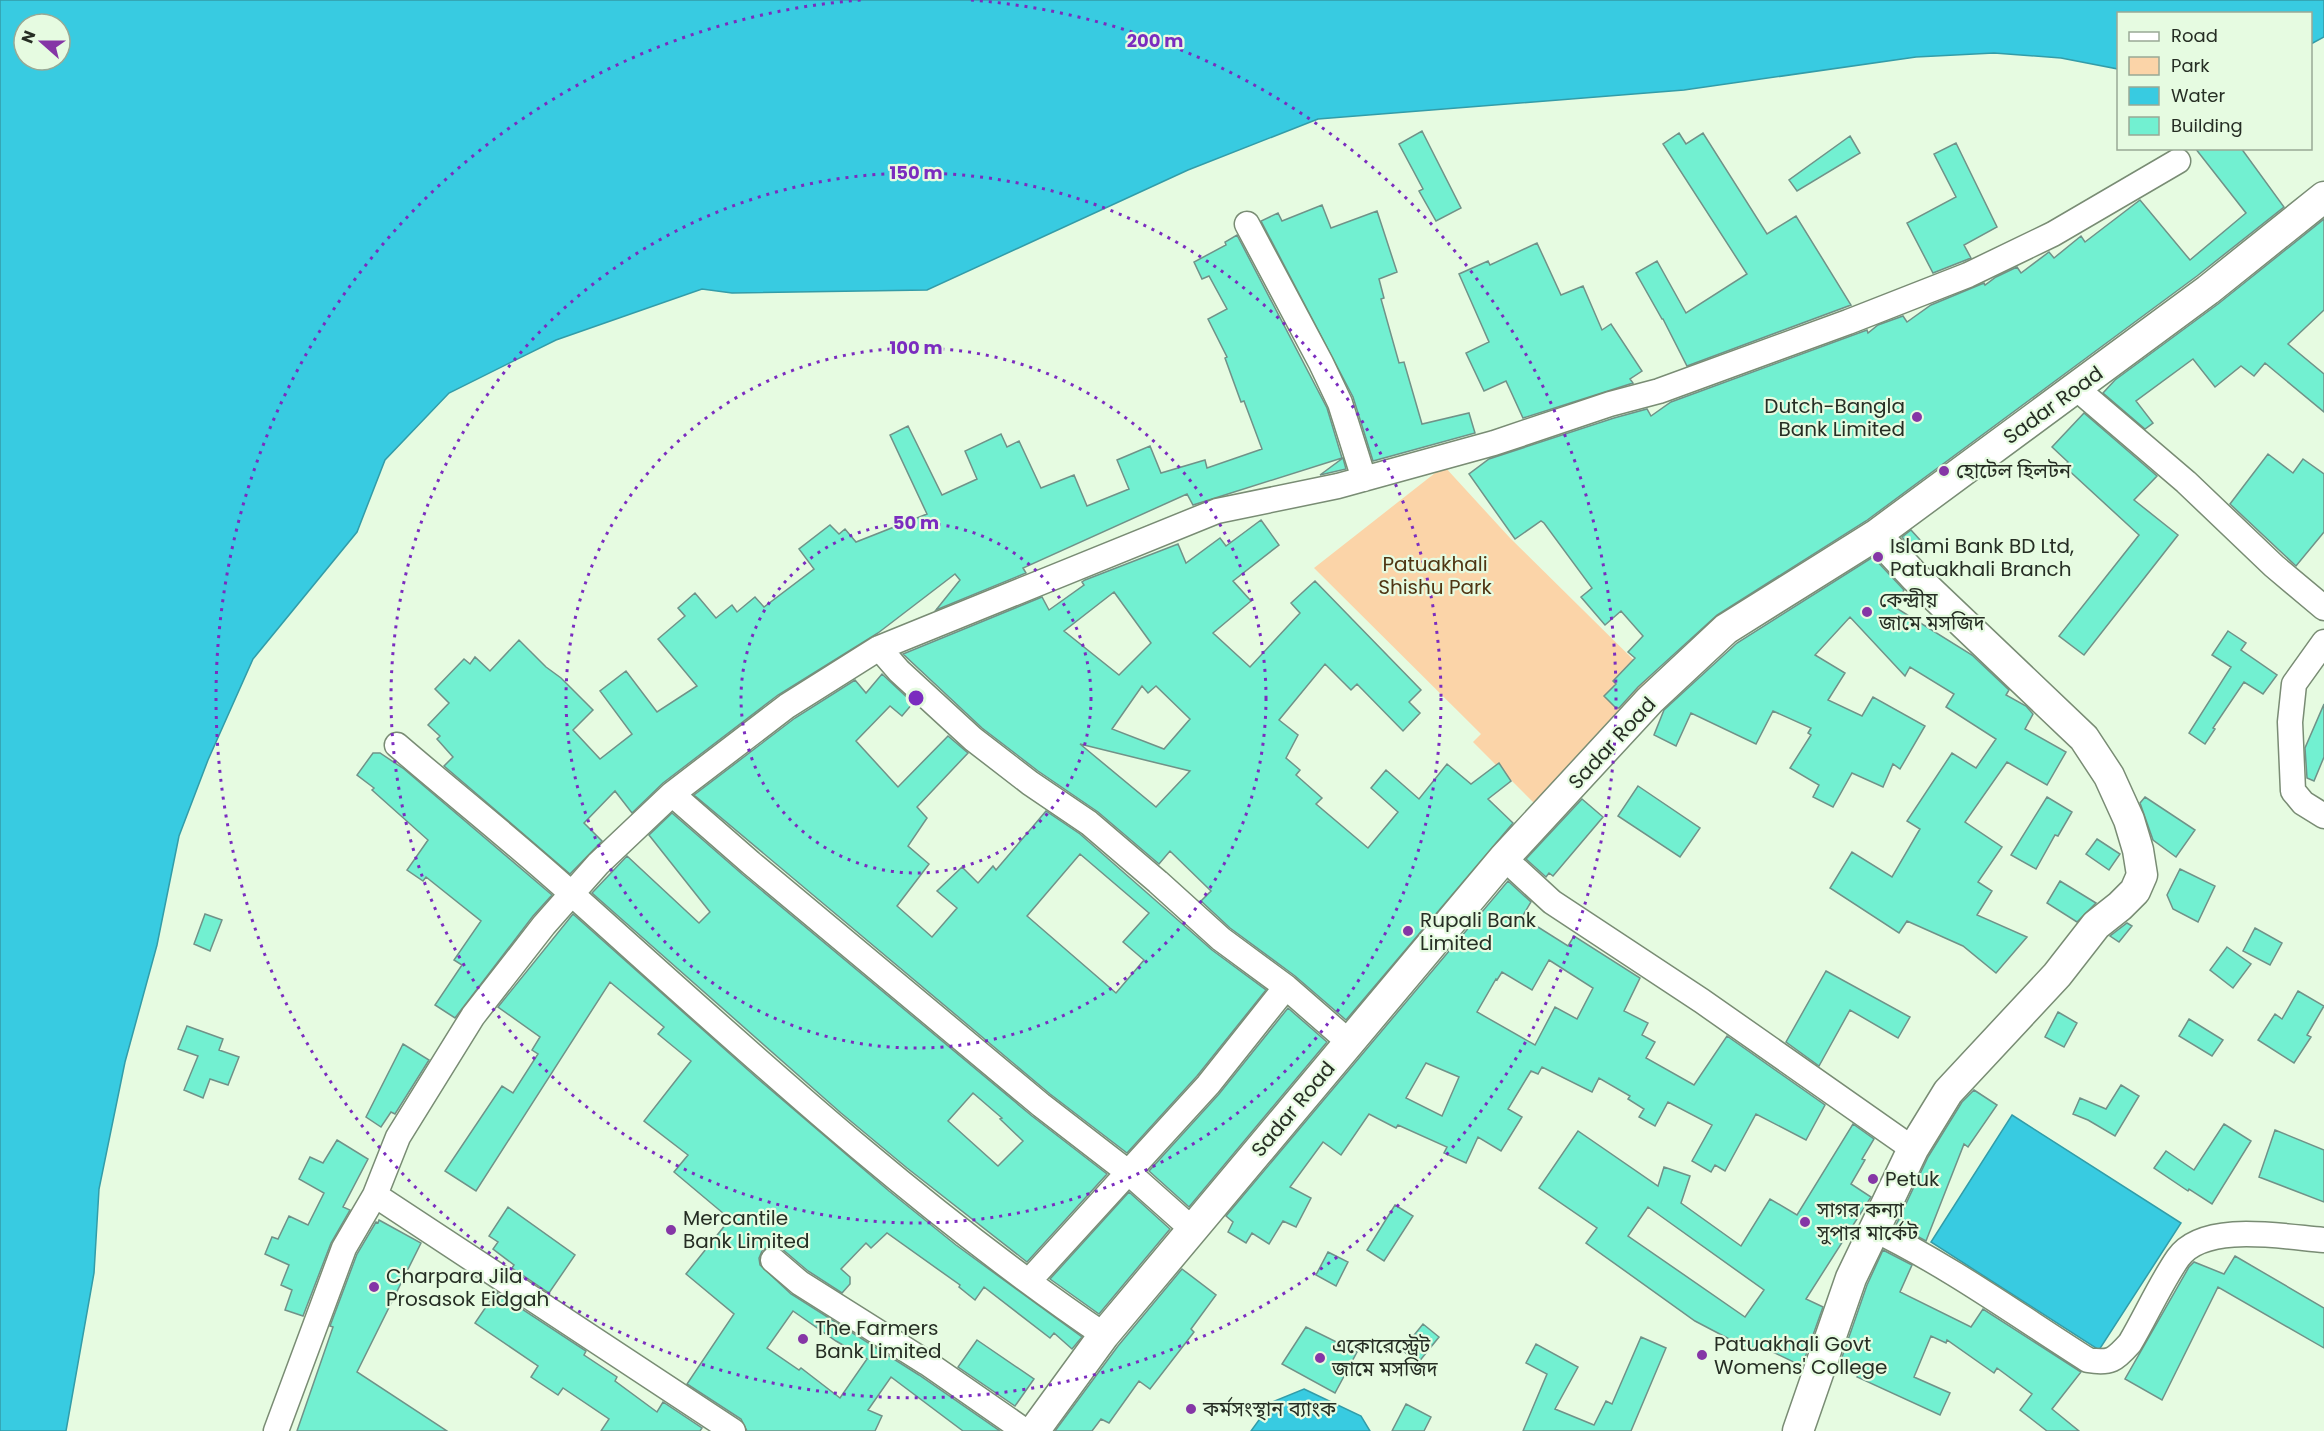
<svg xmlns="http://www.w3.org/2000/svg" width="2324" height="1431" font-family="Poppins,'Noto Sans Bengali',sans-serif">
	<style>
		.green { fill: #fbd4a8 }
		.water { fill: #38cbe1; stroke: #339ca8; stroke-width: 1.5; fill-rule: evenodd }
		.building { fill: #72f0d1; stroke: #709288; stroke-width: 1.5; fill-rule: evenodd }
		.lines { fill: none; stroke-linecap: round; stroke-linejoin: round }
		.minor-casing { stroke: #798c74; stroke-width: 27 }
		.tertiary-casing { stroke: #798c74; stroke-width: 33 }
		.minor { stroke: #fff; stroke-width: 24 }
		.tertiary { stroke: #fff; stroke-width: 30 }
		.ring { fill: none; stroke: #7b2cbf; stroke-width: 3; stroke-dasharray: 3 6 }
		.poi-dot { fill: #8536a6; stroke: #e6fbe1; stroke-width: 2 }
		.labels { text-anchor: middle; stroke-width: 4.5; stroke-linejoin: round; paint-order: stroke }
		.street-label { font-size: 20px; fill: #262e24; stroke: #e6fbe1 }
		.poi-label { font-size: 20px; fill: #262e24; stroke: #e6fbe1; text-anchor: start }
		.park-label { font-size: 20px; fill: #4f3513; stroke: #e6fbe1 }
		.centre { fill: #7b2cbf; stroke: #e6fbe1; stroke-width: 3 }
		.ring-label { font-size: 18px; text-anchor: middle; font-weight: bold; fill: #7b2cbf; stroke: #e6fbe1; stroke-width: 4.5; stroke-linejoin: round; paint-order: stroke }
	</style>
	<rect width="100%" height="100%" fill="#e6fbe1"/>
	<path class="green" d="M 1444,466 L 1510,538 L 1657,683 L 1536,805 L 1473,742 L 1481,734 L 1314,568 Z"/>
	<path class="water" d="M 0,0 L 2324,0 L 2324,37 L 2311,44 L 2310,14 L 2118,14 L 2118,69 L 2061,58 L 1994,53 L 1916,57 L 1684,90 L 1318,119 L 1188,170 L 927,290 L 732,293 L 702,289 L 556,340 L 449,393 L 385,460 L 357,532 L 253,659 L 208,760 L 179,836 L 157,945 L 125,1062 L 99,1189 L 94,1273 L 66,1431 L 0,1431 ZM 24,24 L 60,24 L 60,60 L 24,60 Z
		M 2012,1115 L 2181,1223 L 2099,1350 L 1931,1242 Z
		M 1304,1389 L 1361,1416 L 1370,1431 L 1251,1431 L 1272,1402 Z"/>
	<path class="building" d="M 1422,131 L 1461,208 L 1436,221 L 1419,191 L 1423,189 L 1399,144 Z
		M 1679,133 L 1686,144 L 1703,133 L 1767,234 L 1796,216 L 1851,305 L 1687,366 L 1663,319 L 1662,319 L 1636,273 L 1657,261 L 1686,313 L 1747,274 L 1663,144 Z
		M 1850,136 L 1860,153 L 1797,191 L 1789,180 Z
		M 1956,143 L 1997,227 L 1964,245 L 1971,258 L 1933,273 L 1907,223 L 1956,197 L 1934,154 Z
		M 2195,148 L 2241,148 L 2284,207 L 2197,276 L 1866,521 L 1717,615 L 1638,687 L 1619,708 L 1616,708 L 1604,696 L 1616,684 L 1613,681 L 1635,658 L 1628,652 L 1643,636 L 1621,611 L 1605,625 L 1581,597 L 1592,588 L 1544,523 L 1541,521 L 1515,539 L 1469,474 L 1489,459 L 1614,418 L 1647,409 L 1651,416 L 1671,402 L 1867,330 L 1868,333 L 1878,325 L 1903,316 L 1907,322 L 1931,305 L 1984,283 L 1985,285 L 1996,277 L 2017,267 L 2021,273 L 2049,252 L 2054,258 L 2081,236 L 2085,242 L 2140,200 L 2190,260 L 2246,213 Z
		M 1322,205 L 1331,228 L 1377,211 L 1397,272 L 1379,279 L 1384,298 L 1381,299 L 1399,363 L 1404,362 L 1422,424 L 1469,413 L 1475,433 L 1373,461 L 1353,397 L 1261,221 L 1278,213 L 1282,221 Z
		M 2324,219 L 2324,310 L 2288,344 L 2324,374 L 2324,412 L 2265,363 L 2254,376 L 2241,366 L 2215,387 L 2193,359 L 2136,401 L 2153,423 L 2145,429 L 2103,393 L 2115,380 L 2218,304 Z
		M 1237,235 L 1327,408 L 1342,458 L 1193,505 L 1187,494 L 1023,568 L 1026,573 L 936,610 L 960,580 L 955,574 L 878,633 L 778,695 L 663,783 L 632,813 L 615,791 L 584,823 L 602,841 L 570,874 L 444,766 L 453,757 L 437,739 L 440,736 L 428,725 L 449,703 L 435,689 L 464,659 L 470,664 L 475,657 L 490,671 L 519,640 L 546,667 L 561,678 L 593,710 L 573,730 L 600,759 L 632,734 L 600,691 L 626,671 L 657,712 L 697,686 L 658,639 L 685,616 L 678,608 L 695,593 L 716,618 L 732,605 L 737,612 L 755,597 L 764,607 L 814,569 L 799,549 L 830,525 L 839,534 L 845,529 L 856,542 L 927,514 L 890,435 L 908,426 L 942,495 L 977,479 L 965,451 L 1001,434 L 1007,447 L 1019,441 L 1041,488 L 1074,475 L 1087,506 L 1129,489 L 1117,460 L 1150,446 L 1161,473 L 1205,460 L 1207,468 L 1262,449 L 1244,401 L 1241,402 L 1225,358 L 1227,357 L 1208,319 L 1227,309 L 1209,276 L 1202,279 L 1194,262 L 1226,245 L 1225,242 Z
		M 1537,243 L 1561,295 L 1583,286 L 1602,330 L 1611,324 L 1642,371 L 1630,379 L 1633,383 L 1523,418 L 1506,381 L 1484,391 L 1466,353 L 1489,342 L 1459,274 L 1488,261 L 1490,265 Z
		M 2084,413 L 2157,476 L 2134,500 L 2178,535 L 2084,655 L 2059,636 L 2139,535 L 2064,466 L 2068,462 L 2052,447 Z
		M 2268,454 L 2293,473 L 2303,459 L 2324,474 L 2324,532 L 2296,566 L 2230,504 Z
		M 1343,458 L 1346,469 L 1320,475 Z
		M 1261,520 L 1279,545 L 1233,581 L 1251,601 L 1213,633 L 1250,667 L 1300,613 L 1291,603 L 1315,581 L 1421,690 L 1409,702 L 1420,713 L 1403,731 L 1357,684 L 1351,690 L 1325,664 L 1279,720 L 1298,735 L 1286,758 L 1300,770 L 1296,775 L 1322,798 L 1316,804 L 1368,848 L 1398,812 L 1371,788 L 1386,770 L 1419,799 L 1447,764 L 1471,784 L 1499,763 L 1511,781 L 1488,799 L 1513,823 L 1346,1020 L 1295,976 L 1230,928 L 1201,901 L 1211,891 L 1170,851 L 1159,864 L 1098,812 L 1038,771 L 982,728 L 903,654 L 1042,597 L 1049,610 L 1084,585 L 1082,582 L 1085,580 L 1178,544 L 1186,563 L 1220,538 L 1226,546 ZM 1114,592 L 1151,643 L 1119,675 L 1064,631 ZM 1142,686 L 1148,693 L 1156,686 L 1190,719 L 1164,749 L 1112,729 ZM 1080,744 L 1153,762 L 1190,771 L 1156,807 Z
		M 1911,530 L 1921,541 L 1912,549 L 1902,537 Z
		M 1873,557 L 1904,590 L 1893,606 L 1972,655 L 2009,690 L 2006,695 L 2026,706 L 2033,714 L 2025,729 L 2066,752 L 2047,785 L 2007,762 L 1965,822 L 2002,847 L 1978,882 L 1992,891 L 1977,915 L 2027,937 L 1996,973 L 1963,946 L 1907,921 L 1899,933 L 1830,888 L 1852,852 L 1892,877 L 1920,829 L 1907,821 L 1952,753 L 1976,768 L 1996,739 L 1946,707 L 1954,694 L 1910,667 L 1905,676 L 1850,617 L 1815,655 L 1845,673 L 1828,700 L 1862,716 L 1873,697 L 1925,726 L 1900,769 L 1893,764 L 1883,787 L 1852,773 L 1833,807 L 1813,797 L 1819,785 L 1790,768 L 1811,735 L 1808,733 L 1811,728 L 1773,711 L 1756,744 L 1691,713 L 1676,746 L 1654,735 L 1664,710 L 1737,643 Z
		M 2228,631 L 2246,643 L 2241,650 L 2277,675 L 2263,694 L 2244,682 L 2213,728 L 2215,729 L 2205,744 L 2189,733 L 2231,667 L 2212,655 Z
		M 882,674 L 913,703 L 902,716 L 890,706 L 856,741 L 898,787 L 948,736 L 968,753 L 917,807 L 927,818 L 908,846 L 929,864 L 897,906 L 932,937 L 957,908 L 937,891 L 962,867 L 978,883 L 993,866 L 996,870 L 1046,811 L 1080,834 L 1212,950 L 1266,990 L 1197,1076 L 1127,1153 L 1050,1094 L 694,795 L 795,718 L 855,680 L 866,693 ZM 1080,854 L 1149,913 L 1123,942 L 1144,960 L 1116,993 L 1027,916 Z
		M 2324,704 L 2324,757 L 2314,781 L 2307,778 L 2305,748 Z
		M 373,753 L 380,753 L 404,769 L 552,895 L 533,916 L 455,1018 L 435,1005 L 462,965 L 454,960 L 481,921 L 426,877 L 423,881 L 407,870 L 428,840 L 372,790 L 374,788 L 357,775 Z
		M 1638,786 L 1700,828 L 1680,857 L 1618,816 Z
		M 2047,797 L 2072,812 L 2058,836 L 2055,835 L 2036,869 L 2011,855 Z
		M 2145,797 L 2195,830 L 2176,857 L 2153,840 L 2140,803 Z
		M 1582,799 L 1603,817 L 1553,876 L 1549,873 L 1546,877 L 1526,859 Z
		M 672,813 L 742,874 L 1032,1116 L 1107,1174 L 1027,1262 L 907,1168 L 841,1113 L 592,893 L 627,856 L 699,923 L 710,912 L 649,835 ZM 973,1093 L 1002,1118 L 1000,1119 L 1023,1141 L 998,1166 L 948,1121 Z
		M 2097,839 L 2120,854 L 2109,870 L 2086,854 Z
		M 2180,869 L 2215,886 L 2198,922 L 2173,909 L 2167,895 Z
		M 1508,881 L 1531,902 L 1522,917 L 1568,946 L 1574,936 L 1640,978 L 1624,1011 L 1648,1023 L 1642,1035 L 1655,1042 L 1646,1058 L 1694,1085 L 1727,1036 L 1825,1105 L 1806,1140 L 1756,1114 L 1725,1171 L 1715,1165 L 1711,1172 L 1692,1161 L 1712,1125 L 1668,1102 L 1655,1126 L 1639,1117 L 1644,1109 L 1628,1099 L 1630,1096 L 1599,1078 L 1592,1092 L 1542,1067 L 1538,1074 L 1531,1071 L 1508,1109 L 1522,1117 L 1501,1151 L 1478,1137 L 1466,1163 L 1444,1153 L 1447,1147 L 1398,1125 L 1396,1128 L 1369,1114 L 1341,1155 L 1323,1142 L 1290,1187 L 1311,1198 L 1296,1227 L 1283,1221 L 1269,1244 L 1252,1233 L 1246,1243 L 1228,1232 L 1233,1222 L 1226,1216 ZM 1549,960 L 1593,988 L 1577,1019 L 1555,1007 L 1535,1045 L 1477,1012 L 1496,979 L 1497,980 L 1502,972 L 1532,990 ZM 1426,1063 L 1459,1077 L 1442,1116 L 1406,1098 Z
		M 2060,881 L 2096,903 L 2077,922 L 2047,903 Z
		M 205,914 L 222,920 L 210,951 L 194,944 Z
		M 573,914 L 757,1078 L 889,1191 L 956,1245 L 1082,1337 L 1072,1349 L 1054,1333 L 1050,1338 L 984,1287 L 975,1300 L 959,1287 L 960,1285 L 887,1233 L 871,1248 L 866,1243 L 841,1269 L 850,1277 L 850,1284 L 842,1293 L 808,1271 L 782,1249 L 769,1246 L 762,1251 L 759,1258 L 760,1265 L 791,1294 L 919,1375 L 1000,1431 L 963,1431 L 891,1377 L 868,1410 L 882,1416 L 875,1431 L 747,1431 L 741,1419 L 687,1384 L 734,1314 L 686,1274 L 730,1219 L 674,1172 L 688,1155 L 644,1121 L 691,1061 L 658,1034 L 664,1027 L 610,982 L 476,1191 L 445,1171 L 502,1086 L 513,1093 L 538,1054 L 532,1050 L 540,1037 L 498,1007 ZM 793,1311 L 836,1341 L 867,1359 L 840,1398 L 801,1368 L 799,1370 L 767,1348 Z
		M 2127,923 L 2132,926 L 2119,942 L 2110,936 Z
		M 2255,928 L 2282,943 L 2270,965 L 2243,951 Z
		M 2227,947 L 2251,964 L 2233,988 L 2210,970 Z
		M 1826,971 L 1910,1017 L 1898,1038 L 1850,1010 L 1819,1066 L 1786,1042 Z
		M 2298,991 L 2324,1006 L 2307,1035 L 2311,1037 L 2294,1063 L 2258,1040 L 2275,1014 L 2282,1019 Z
		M 1288,1008 L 1327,1042 L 1189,1207 L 1149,1171 L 1219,1094 Z
		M 2058,1012 L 2077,1023 L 2064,1047 L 2045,1037 Z
		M 2189,1019 L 2223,1040 L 2212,1056 L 2179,1036 Z
		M 187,1026 L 223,1039 L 219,1050 L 239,1057 L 228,1085 L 210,1079 L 203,1098 L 184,1090 L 198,1056 L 178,1049 Z
		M 403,1044 L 429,1060 L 395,1114 L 391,1112 L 381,1127 L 366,1117 Z
		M 2121,1085 L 2139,1096 L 2115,1136 L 2088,1120 L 2073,1114 L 2080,1098 L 2106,1109 Z
		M 1974,1090 L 1997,1105 L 1968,1147 L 1964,1144 L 1926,1241 L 1896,1225 L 1928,1157 L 1962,1102 Z
		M 1853,1124 L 1874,1139 L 1862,1159 L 1865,1160 L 1851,1184 L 1871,1197 L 1806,1299 L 1823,1307 L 1802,1366 L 1756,1344 L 1752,1351 L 1695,1321 L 1586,1243 L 1597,1228 L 1539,1188 L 1578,1131 L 1658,1186 L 1664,1167 L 1690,1176 L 1681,1203 L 1741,1246 L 1770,1199 L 1797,1215 ZM 1648,1207 L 1764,1290 L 1745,1317 L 1628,1236 Z
		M 2224,1124 L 2251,1141 L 2212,1204 L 2189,1189 L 2188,1191 L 2154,1168 L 2166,1151 L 2194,1170 Z
		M 2275,1130 L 2324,1150 L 2324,1202 L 2259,1177 Z
		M 337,1140 L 368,1159 L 343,1207 L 350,1210 L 331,1243 L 303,1316 L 285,1310 L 292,1290 L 281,1285 L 289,1265 L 265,1254 L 272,1237 L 278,1239 L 289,1216 L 308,1225 L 324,1193 L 299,1179 L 310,1157 L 323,1163 Z
		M 1129,1192 L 1170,1229 L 1099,1314 L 1050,1279 Z
		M 1395,1205 L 1413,1216 L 1384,1261 L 1367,1250 Z
		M 508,1207 L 575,1255 L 549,1293 L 512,1268 L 514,1265 L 493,1249 L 498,1242 L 489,1236 Z
		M 379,1220 L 421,1243 L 357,1372 L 447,1431 L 297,1431 L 333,1327 L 330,1326 L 357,1254 L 376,1222 L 378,1223 Z
		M 1883,1250 L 1912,1265 L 1900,1292 L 1971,1327 L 1983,1309 L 2081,1372 L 2052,1409 L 2079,1431 L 2047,1431 L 2020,1410 L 2032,1394 L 1997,1368 L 1994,1373 L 1947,1340 L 1946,1343 L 1931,1336 L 1914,1377 L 1950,1393 L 1940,1415 L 1857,1377 L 1861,1368 L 1841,1360 L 1867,1285 Z
		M 1328,1252 L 1348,1262 L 1336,1286 L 1316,1275 Z
		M 2235,1256 L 2324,1308 L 2324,1348 L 2218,1287 L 2162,1400 L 2125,1379 L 2189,1267 L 2194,1262 L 2224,1274 Z
		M 1182,1269 L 1216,1295 L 1191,1329 L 1194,1332 L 1150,1389 L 1139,1381 L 1109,1423 L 1101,1419 L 1092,1431 L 1055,1431 L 1118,1346 Z
		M 496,1292 L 586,1351 L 584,1355 L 617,1377 L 615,1381 L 657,1412 L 663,1402 L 702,1428 L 700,1431 L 601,1431 L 609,1419 L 563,1388 L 558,1395 L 531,1377 L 538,1366 L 475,1323 Z
		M 1423,1324 L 1439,1337 L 1418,1363 L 1402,1350 Z
		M 1306,1327 L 1357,1352 L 1335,1393 L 1282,1364 Z
		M 1641,1337 L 1666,1348 L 1631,1431 L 1523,1431 L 1547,1374 L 1526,1363 L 1536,1344 L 1578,1367 L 1555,1409 L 1594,1425 L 1606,1401 L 1612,1404 Z
		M 977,1340 L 1034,1379 L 1015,1406 L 958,1367 Z
		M 1406,1404 L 1431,1417 L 1424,1431 L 1392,1431 Z"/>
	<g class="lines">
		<g class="minor-casing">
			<path id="minor" d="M 1247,224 L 1321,363 L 1340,403 L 1364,479
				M 2076,388 L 2186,482 L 2274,566 L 2324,608
				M 2324,642 L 2294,684 L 2290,722 L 2293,791 L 2303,803 L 2324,816
				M 879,648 L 899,671 L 973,739 L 1030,783 L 1089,823 L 1158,882 L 1221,939 L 1286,987 L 1349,1042
				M 397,745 C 455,795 516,843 573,895 C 744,1048 914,1206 1104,1335
				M 672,794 L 751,863 L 1041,1105 L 1129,1173 L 1192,1229
				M 1504,858 L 1552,902 L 1702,1001 L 1913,1149
				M 375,1195 L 733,1431
				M 1873,1229 C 1948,1265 2017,1315 2088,1360 C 2110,1364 2115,1360 2130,1343 C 2146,1316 2160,1284 2178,1258 C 2204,1221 2285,1237 2324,1240
				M 773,1260 L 800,1283 L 927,1363 L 1025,1431
				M 1029,1281 L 1208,1085 L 1286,987
				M 276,1431 L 344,1248 L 375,1195 L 398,1137 L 473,1016 L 544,925 L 598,864 L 672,794 L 787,706 L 879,648 L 1217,511 L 1338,486 L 1494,443 L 1610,404 L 1659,391 L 1848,322 L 1968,275 L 2053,234 L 2178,161"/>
		</g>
		<g class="tertiary-casing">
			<path id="tertiary" d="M 1034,1431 L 1104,1335 L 1504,858 L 1650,700 L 1726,629 L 1876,535 L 2208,290 L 2324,197
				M 1798,1431 L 1851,1278 L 1913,1149 L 1948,1092 L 2057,975 L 2096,925 L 2120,906 L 2135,891 L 2142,875 L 2138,850 L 2129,820 L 2109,776 L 2084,738 L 1916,578 L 1876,535"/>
		</g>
		<use href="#minor" class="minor"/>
		<use href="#tertiary" class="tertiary"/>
	</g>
	<g class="ring">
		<circle cx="916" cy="698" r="175"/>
		<circle cx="916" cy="698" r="350"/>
		<circle cx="916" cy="698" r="525"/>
		<path d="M971 0A700 700 0 1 1 861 0"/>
	</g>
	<g class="poi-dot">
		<circle cx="1917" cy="417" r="6"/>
		<circle cx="1944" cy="471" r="6"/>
		<circle cx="1878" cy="557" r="6"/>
		<circle cx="1867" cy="612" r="6"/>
		<circle cx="1408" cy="931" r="6"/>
		<circle cx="1873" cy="1179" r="6"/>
		<circle cx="1805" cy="1222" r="6"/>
		<circle cx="671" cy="1230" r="6"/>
		<circle cx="374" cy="1287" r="6"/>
		<circle cx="803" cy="1339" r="6"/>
		<circle cx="1702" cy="1355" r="6"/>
		<circle cx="1320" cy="1358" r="6"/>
		<circle cx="1191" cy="1409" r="6"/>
	</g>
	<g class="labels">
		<g class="street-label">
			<text transform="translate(2053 405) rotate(-36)" y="7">Sadar Road</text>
			<text transform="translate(1612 743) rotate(-47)" y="7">Sadar Road</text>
			<text transform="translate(1293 1109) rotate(-50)" y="7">Sadar Road</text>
		</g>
		<g class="poi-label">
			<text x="1905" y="413" text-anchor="end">Dutch-Bangla<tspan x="1905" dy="23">Bank Limited</tspan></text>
			<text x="1956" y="478">হোটেল হিলটন</text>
			<text x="1890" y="553">Islami Bank BD Ltd,<tspan x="1890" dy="23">Patuakhali Branch</tspan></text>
			<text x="1879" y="607">কেন্দ্রীয়<tspan x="1879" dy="23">জামে মসজিদ</tspan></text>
			<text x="1420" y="927">Rupali Bank<tspan x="1420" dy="23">Limited</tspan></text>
			<text x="1885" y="1186">Petuk</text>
			<text x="1817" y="1217">সাগর কন্যা<tspan x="1817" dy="23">সুপার মার্কেট</tspan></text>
			<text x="683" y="1225">Mercantile<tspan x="683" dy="23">Bank Limited</tspan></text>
			<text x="386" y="1283">Charpara Jila<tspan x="386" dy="23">Prosasok Eidgah</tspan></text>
			<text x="815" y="1335">The Farmers<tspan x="815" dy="23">Bank Limited</tspan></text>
			<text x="1714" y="1351">Patuakhali Govt<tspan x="1714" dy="23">Womens' College</tspan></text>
			<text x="1332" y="1353">একোরেস্ট্রেট<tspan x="1332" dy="23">জামে মসজিদ</tspan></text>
			<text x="1203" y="1416">কর্মসংস্থান ব্যাংক</text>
		</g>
		<g class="park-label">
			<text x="1435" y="571">Patuakhali<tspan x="1435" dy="23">Shishu Park</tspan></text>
		</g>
	</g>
	<circle cx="916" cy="698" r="9" class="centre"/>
	<g class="ring-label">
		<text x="1155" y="47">200 m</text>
		<text x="916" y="179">150 m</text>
		<text x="916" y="354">100 m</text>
		<text x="916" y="529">50 m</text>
	</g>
	<rect x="2117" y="12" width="195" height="138" fill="#e6fbe1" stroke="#99a995" stroke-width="1.5"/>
	<rect x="2129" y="32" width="30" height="9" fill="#ffffff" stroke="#99a995" stroke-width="1.5"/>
	<text x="2171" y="42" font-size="18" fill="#262e24">Road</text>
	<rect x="2129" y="57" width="30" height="18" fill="#fbd4a8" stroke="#99a995" stroke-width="1.5"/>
	<text x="2171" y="72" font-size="18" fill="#262e24">Park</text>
	<rect x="2129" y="87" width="30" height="18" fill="#38cbe1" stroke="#99a995" stroke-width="1.5"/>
	<text x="2171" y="102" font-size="18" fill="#262e24">Water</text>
	<rect x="2129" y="117" width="30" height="18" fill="#72f0d1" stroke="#99a995" stroke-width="1.5"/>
	<text x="2171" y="132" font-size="18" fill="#262e24">Building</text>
	<g transform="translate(42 42) rotate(291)"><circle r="28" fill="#e6fbe1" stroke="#99a995" stroke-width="1.5"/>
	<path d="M0-4.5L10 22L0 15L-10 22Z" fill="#8536a6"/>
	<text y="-9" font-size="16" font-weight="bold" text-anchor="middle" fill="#262e24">N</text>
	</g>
</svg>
